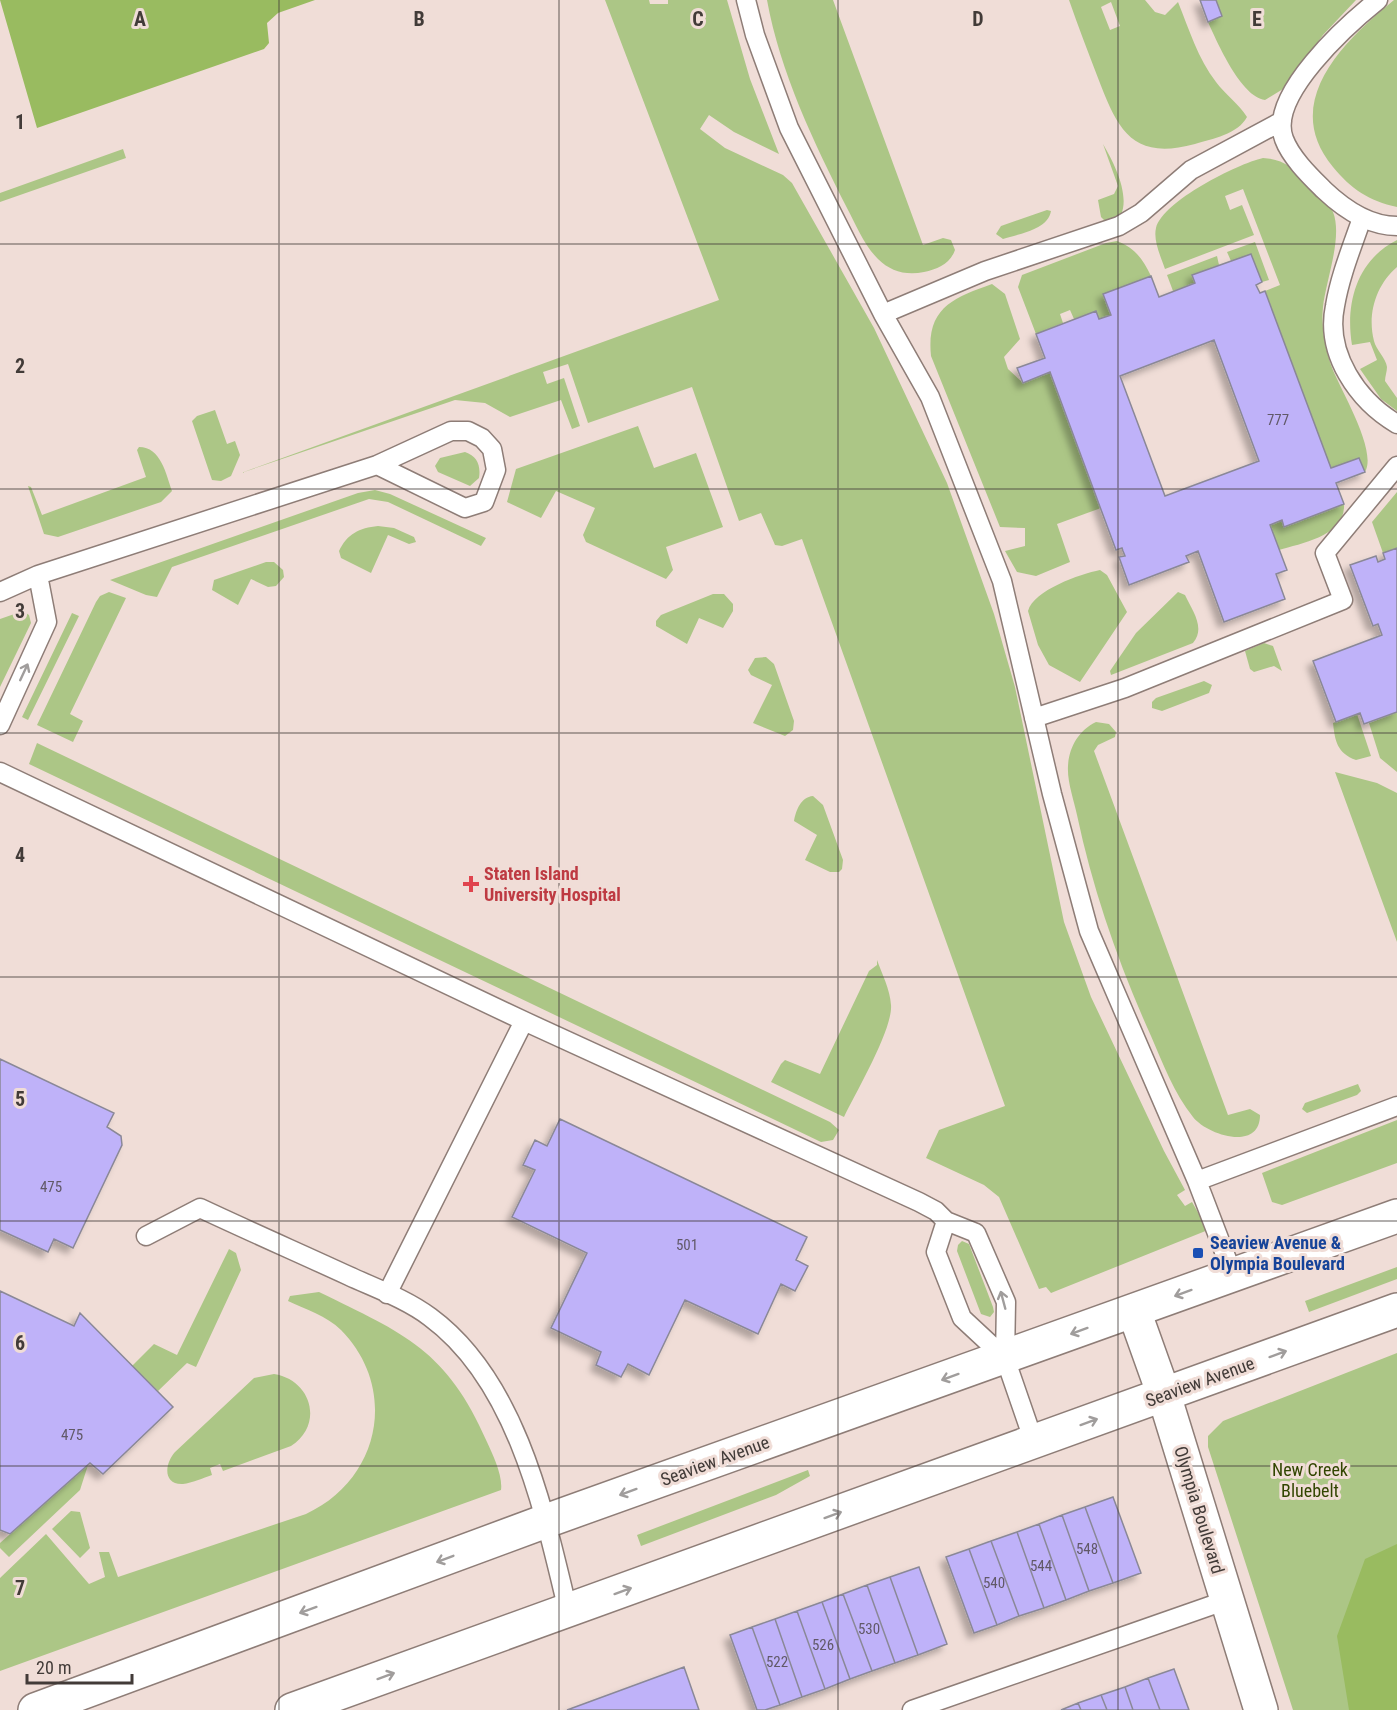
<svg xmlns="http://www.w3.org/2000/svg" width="1397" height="1710" font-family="'Roboto Condensed',sans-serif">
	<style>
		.green { fill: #acc686; fill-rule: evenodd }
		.forest { fill: #99bb60 }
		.building { fill: #bfb2f9; stroke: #8a8897; stroke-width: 1.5; fill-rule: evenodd; filter: url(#shadow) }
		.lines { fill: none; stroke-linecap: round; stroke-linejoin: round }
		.lane-casing { stroke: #8e7d77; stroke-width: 21 }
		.street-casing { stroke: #8e7d77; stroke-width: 36 }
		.secondary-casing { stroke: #8e7d77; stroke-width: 36 }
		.lane { stroke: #fff; stroke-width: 18 }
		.street { stroke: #fff; stroke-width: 33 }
		.secondary { stroke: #fff; stroke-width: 33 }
		.oneway { stroke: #a09d9c }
		.grid { fill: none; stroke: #423b38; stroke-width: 1.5; stroke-opacity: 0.55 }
		.health-dot { fill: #e0444e; stroke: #f0ddd7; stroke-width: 2 }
		.transit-dot { fill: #1a4fb4; stroke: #f0ddd7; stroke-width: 2 }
		.labels { text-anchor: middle; stroke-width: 6; stroke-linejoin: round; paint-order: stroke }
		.number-label { font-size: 15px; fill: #615968 }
		.health-label { font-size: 18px; font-weight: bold; fill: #be3a42; stroke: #f0ddd7; text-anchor: start }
		.transit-label { font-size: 18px; font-weight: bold; fill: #164399; stroke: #f0ddd7; text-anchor: start }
		.street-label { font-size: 18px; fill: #423b38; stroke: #f0ddd7 }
		.park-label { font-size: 18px; fill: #314500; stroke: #f0ddd7 }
		.grid-label { font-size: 20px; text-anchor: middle; font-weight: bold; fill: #423b38; stroke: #f0ddd7; stroke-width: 6; stroke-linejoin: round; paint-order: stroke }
	</style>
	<defs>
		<filter id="shadow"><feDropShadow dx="-5.5" dy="5.5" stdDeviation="3" flood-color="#0004"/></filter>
	</defs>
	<rect width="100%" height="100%" fill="#f0ddd7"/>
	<path class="green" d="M 605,0 L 649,0 L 650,4 L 668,4 L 668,0 L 727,0 L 750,79 L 779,154 L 734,132 L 709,115 L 700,129 L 725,148 L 783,175 L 792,183 L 874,328 L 947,483 L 994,614 L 1015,687 L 1064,922 L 1091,997 L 1164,1151 L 1185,1190 L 1177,1195 L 1185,1206 L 1192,1202 L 1208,1230 L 1051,1293 L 1046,1287 L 1039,1289 L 999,1197 L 984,1185 L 926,1158 L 939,1130 L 1005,1106 L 802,539 L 782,546 L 775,545 L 761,513 L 739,521 L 692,387 L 588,423 L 568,364 L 543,372 L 547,384 L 564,378 L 580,426 L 572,429 L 561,400 L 510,417 L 485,403 L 455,400 L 241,473 L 719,300 Z
		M 767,0 L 833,0 L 923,245 L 943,238 L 951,240 L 955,250 C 950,264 938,269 924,272 C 906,276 890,271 878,259 C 864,245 856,225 847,208 C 814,143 780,72 767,0 Z
		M 1069,0 L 1145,0 L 1155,12 L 1165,15 L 1178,2 C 1189,29 1198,59 1216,82 C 1225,94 1239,104 1247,117 C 1238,134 1212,139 1195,144 C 1132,161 1118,130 1098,78 C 1088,52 1078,26 1069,0 ZM 1111,2 L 1120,26 L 1110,30 L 1101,7 Z
		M 1216,0 L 1356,0 L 1323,35 L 1283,89 L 1265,100 C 1241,97 1217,42 1208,22 L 1222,16 Z
		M 1394,0 L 1397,0 L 1397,207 C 1369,201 1351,189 1333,167 C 1279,102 1345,40 1394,0 Z
		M 1103,144 C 1114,163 1130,194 1121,215 L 1106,222 L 1101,217 L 1098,200 L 1114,194 L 1118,186 Z
		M 123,149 L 126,158 L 0,202 L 0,193 Z
		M 1263,158 C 1282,159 1293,167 1306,181 C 1315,190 1328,200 1333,212 C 1343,237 1326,280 1323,307 C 1321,326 1325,347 1331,365 C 1339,388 1378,450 1365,472 L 1359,458 L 1331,468 L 1265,291 L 1280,285 L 1243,189 L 1225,196 L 1230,210 L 1242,205 L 1254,235 L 1165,269 C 1161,257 1153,241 1156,228 C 1163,201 1237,164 1263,158 Z
		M 1047,210 L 1051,211 C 1048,230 1018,234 1003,239 L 996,234 L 1001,226 Z
		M 1397,240 L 1397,267 C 1376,285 1367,314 1374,341 C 1376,350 1386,358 1387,367 C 1387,372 1385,376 1385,381 L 1397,398 L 1397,411 L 1381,399 L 1360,369 L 1377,360 L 1370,342 L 1352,345 C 1345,303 1357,260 1397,240 Z
		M 1117,241 C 1135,248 1143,259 1151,276 L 1103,294 L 1111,315 L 1099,319 L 1096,311 L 1074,319 L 1070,310 L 1060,314 L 1063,323 L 1036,334 L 1018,287 L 1022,275 L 1106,243 Z
		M 1255,242 L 1269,280 L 1262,282 L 1251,254 L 1231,261 L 1227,252 Z
		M 1217,256 L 1219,265 L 1192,275 L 1195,283 L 1173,291 L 1167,275 Z
		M 992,284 L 1005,294 L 1020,339 L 1004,357 L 1008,369 L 1023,383 L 1050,372 L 1101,508 L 1057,524 L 1070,562 L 1036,576 L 1017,572 L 1005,551 L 1025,546 L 1025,528 L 1000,527 L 931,356 C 926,308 953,298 992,284 Z
		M 215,410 L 227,444 L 235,441 L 240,455 L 231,476 L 221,481 L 212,480 L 192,421 L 197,416 Z
		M 638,426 L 654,468 L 696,453 L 723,527 L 666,547 L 673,570 L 666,579 L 586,542 L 583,535 L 595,508 L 556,491 L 541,518 L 507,502 L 516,469 Z
		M 139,447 C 161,447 166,474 172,491 L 161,502 L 58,537 L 44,534 L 28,486 L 31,487 L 42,515 L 146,477 L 137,450 Z
		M 465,452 C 477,456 481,465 479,478 L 470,486 L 438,472 L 435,466 L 440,458 Z
		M 375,490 L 390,494 L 486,538 L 481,546 L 388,502 L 369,499 L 172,567 L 157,597 L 146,595 L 110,580 L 358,493 Z
		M 1397,492 L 1397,548 L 1383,553 L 1372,522 Z
		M 1344,504 C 1346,536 1302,543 1279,550 L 1270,525 L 1282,520 L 1285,526 Z
		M 378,526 L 394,528 L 414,537 L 416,542 L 409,544 L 388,535 L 371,573 L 341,558 L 339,551 C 347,534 359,528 378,526 Z
		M 266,562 L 274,562 L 283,570 L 284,577 L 276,586 L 268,587 L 251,579 L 238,605 L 212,590 L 214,580 Z
		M 1100,570 L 1107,575 L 1127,612 L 1080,682 L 1049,665 L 1038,645 L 1028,611 C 1034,590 1080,574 1100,570 Z
		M 109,592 L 126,598 L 70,714 L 83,721 L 73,742 L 37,725 L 96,602 L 100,596 Z
		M 1178,592 L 1185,595 C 1192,610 1206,628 1193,643 L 1111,675 L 1110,671 L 1136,633 Z
		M 713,594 L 724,594 L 733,604 L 733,611 L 723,628 L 699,618 L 687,644 L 656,626 L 656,621 L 661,615 Z
		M 23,611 L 29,615 L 31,623 L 0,687 L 0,619 Z
		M 72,613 L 79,616 L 28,720 L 22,717 Z
		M 1264,643 L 1273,646 L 1282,671 L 1274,666 L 1254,672 L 1250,669 L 1245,651 Z
		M 766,657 L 774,664 L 794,721 L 793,730 L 785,736 L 753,723 L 772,685 L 751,675 L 748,670 L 755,658 Z
		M 1204,681 L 1212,685 L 1209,693 L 1162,711 L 1152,708 L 1152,702 L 1156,698 Z
		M 1397,712 L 1397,772 L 1380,758 L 1369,723 Z
		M 1357,714 L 1371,756 L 1356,760 C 1337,753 1335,741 1333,723 Z
		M 1096,722 L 1109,724 L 1116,732 L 1115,737 L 1098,745 L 1094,751 L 1228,1115 L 1250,1109 L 1260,1115 C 1260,1152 1207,1135 1193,1117 C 1174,1093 1163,1064 1151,1036 C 1119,965 1093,891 1077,815 C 1074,800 1067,782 1068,766 C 1069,747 1079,730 1096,722 Z
		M 37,743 L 830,1122 L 839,1130 L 833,1140 L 821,1142 L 29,764 Z
		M 1335,772 L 1377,783 L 1397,793 L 1397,942 Z
		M 813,796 L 823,805 L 843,860 L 842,869 L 839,872 L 830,872 L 805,860 L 817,835 L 794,821 C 796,810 801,797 813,796 Z
		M 877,960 C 882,974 890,989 891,1005 C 893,1029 856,1092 844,1117 L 771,1082 L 781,1064 L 785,1060 L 820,1074 L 869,971 L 877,965 Z
		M 1358,1084 L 1361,1091 L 1357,1095 L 1307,1113 L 1302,1109 L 1305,1103 Z
		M 1397,1120 L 1397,1163 L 1282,1205 L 1272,1202 L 1262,1173 Z
		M 962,1241 L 969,1244 L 993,1307 L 994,1312 L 990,1317 L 981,1314 L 957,1251 L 958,1245 Z
		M 229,1249 L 236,1253 L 241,1270 L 196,1367 L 187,1363 L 158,1391 L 132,1366 L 154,1344 L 177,1355 Z
		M 1397,1267 L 1397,1279 L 1309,1312 L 1305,1301 Z
		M 319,1292 C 405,1334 447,1350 487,1442 C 493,1455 503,1476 501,1490 L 0,1671 L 0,1578 L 46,1534 L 89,1584 L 105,1577 L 99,1552 L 109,1552 L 118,1577 L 306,1514 C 380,1480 399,1389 341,1330 C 327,1316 305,1309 288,1301 L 290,1296 Z
		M 1397,1353 L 1397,1710 L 1293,1710 L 1208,1447 L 1208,1436 L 1223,1421 Z
		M 274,1374 C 312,1380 324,1425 291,1446 L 223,1471 L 220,1464 L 210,1468 L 212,1475 C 203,1478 192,1483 183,1484 C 162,1485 165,1463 175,1452 L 254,1378 Z
		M 88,1465 L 80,1490 L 9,1557 L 0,1548 L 0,1543 Z
		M 808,1470 L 810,1476 L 776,1495 L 641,1546 L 637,1535 Z
		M 71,1511 L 80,1512 L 90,1548 L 80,1558 L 52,1529 Z"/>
	<path class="forest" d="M 0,0 L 315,0 L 278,13 L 267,23 L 269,43 L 264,49 L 37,128 Z
		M 1397,1544 L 1397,1710 L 1349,1710 L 1337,1636 L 1365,1559 Z"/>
	<path class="building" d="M 1200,0 L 1216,0 L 1222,16 L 1208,22 Z
		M 1251,254 L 1262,282 L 1256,285 L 1260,293 L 1265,291 L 1331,468 L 1359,458 L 1365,472 L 1336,483 L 1344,504 L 1284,527 L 1282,520 L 1270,525 L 1287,570 L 1276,574 L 1285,599 L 1224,622 L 1198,551 L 1186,556 L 1189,562 L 1129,585 L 1119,557 L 1125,556 L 1123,551 L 1122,548 L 1116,550 L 1050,372 L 1023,383 L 1017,368 L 1045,358 L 1036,334 L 1096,311 L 1099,319 L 1111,315 L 1103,294 L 1151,276 L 1159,297 L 1195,283 L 1192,275 ZM 1214,340 L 1259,461 L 1165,496 L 1120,376 Z
		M 1397,548 L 1397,712 L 1364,724 L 1360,713 L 1336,722 L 1313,661 L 1382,635 L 1378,624 L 1373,626 L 1350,565 L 1376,556 L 1378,562 L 1385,559 L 1383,553 Z
		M 0,1059 L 114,1113 L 107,1127 L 121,1136 L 122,1145 L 73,1248 L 54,1239 L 48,1252 L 0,1230 Z
		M 560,1119 L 807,1237 L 796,1260 L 808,1266 L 795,1291 L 781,1284 L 758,1334 L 685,1300 L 649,1375 L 628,1364 L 621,1377 L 596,1365 L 601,1352 L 551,1328 L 587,1253 L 512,1217 L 535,1170 L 523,1165 L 535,1140 L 547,1146 Z
		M 0,1291 L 74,1326 L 80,1313 L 173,1407 L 103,1474 L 90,1463 L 10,1534 L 0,1530 Z
		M 1113,1497 L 1141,1573 L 1113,1583 L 1085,1507 Z
		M 1085,1507 L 1113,1583 L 1089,1591 L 1062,1515 Z
		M 1062,1515 L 1089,1591 L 1066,1600 L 1039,1524 Z
		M 1039,1524 L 1066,1600 L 1044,1608 L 1017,1532 Z
		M 1017,1532 L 1044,1608 L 1019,1616 L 991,1541 Z
		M 991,1541 L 1019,1616 L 997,1625 L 969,1549 Z
		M 969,1549 L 997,1625 L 974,1633 L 946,1557 Z
		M 919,1567 L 947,1644 L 918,1655 L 890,1577 Z
		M 890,1577 L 918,1655 L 895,1663 L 867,1585 Z
		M 867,1585 L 895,1663 L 872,1671 L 843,1594 Z
		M 843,1594 L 872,1671 L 850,1679 L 822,1602 Z
		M 822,1602 L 850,1679 L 825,1689 L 797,1611 Z
		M 797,1611 L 825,1689 L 802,1697 L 775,1619 Z
		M 775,1619 L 802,1697 L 780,1705 L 752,1627 Z
		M 752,1627 L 780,1705 L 765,1710 L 757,1710 L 730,1635 Z
		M 684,1667 L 699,1710 L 567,1710 Z
		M 1174,1669 L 1189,1710 L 1160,1710 L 1148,1678 Z
		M 1148,1678 L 1160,1710 L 1133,1710 L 1125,1687 Z
		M 1125,1687 L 1133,1710 L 1107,1710 L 1101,1695 Z
		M 1101,1695 L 1107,1710 L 1081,1710 L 1078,1703 Z
		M 1078,1703 L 1081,1710 L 1061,1710 Z"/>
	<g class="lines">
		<g class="lane-casing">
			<path id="lane" d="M 746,0 L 755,35 L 789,128 L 883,314 L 930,397 L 1002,581 L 1052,794 L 1089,931 L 1197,1181 L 1233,1275
				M 1378,0 C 1348,24 1267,96 1284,139 C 1291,158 1311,177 1324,190 C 1344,209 1368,226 1397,226
				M 1362,218 C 1352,247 1340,276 1335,306 C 1325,354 1358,401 1397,424
				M 883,314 L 985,271 L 1119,226 L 1141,213 L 1191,170 L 1282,121
				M 0,592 L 38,575 L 377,465 L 451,431 L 468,431 L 482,438 L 492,449 L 496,470 L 484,502 L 465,508 L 377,465
				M 1034,718 L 1125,688 L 1343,600 L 1325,553 L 1397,466
				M 0,725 L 47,622 L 38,575
				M 0,772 L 524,1021 L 919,1202 L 936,1211 L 946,1221 L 976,1233 L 1006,1302 L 1005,1358 L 1034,1442
				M 1197,1181 L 1397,1106
				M 946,1221 L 936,1252 L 962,1318 L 1005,1358
				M 146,1236 L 200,1208 C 249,1231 299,1253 349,1276 C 375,1288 406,1299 430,1317 C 517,1381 544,1511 568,1611
				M 387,1294 L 524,1021
				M 912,1710 L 1227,1600"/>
		</g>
		<g class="street-casing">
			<path id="street" d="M 1134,1311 L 1164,1395 L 1261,1710"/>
		</g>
		<g class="secondary-casing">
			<path id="secondary" d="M 35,1710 L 546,1521 L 1397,1216
				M 292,1710 L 1397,1310"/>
		</g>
		<use href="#lane" class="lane"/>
		<use href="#street" class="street"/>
		<use href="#secondary" class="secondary"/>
	</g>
	<defs><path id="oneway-shaft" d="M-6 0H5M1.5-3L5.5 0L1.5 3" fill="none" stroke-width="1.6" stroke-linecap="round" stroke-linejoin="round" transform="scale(1.5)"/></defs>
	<g class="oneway">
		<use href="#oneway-shaft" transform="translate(24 672) rotate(-65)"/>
		<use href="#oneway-shaft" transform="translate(1183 1293) rotate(160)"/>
		<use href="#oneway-shaft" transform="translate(1003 1300) rotate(-105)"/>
		<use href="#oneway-shaft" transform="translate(1079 1331) rotate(160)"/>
		<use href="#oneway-shaft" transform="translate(1278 1354) rotate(-20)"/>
		<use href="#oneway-shaft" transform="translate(950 1377) rotate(160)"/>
		<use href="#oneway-shaft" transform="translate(1089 1422) rotate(-20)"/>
		<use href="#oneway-shaft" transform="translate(628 1492) rotate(160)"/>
		<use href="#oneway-shaft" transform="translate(833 1515) rotate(-20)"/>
		<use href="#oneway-shaft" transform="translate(445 1559) rotate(159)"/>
		<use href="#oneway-shaft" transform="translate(623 1591) rotate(-20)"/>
		<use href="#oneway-shaft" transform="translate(308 1610) rotate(160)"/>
		<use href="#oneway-shaft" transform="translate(386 1676) rotate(-20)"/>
	</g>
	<path class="grid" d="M 279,0 L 279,1710M 559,0 L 559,1710M 838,0 L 838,1710M 1118,0 L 1118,1710M 0,244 L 1397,244M 0,489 L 1397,489M 0,733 L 1397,733M 0,977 L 1397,977M 0,1221 L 1397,1221M 0,1466 L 1397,1466"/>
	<path class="health-dot" d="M468 875h6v6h6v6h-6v6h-6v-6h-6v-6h6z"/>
	<rect class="transit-dot" x="1192" y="1247" width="12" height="12" rx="3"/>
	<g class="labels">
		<g class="number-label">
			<text x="1278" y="425">777</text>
			<text x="51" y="1192">475</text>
			<text x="687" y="1250">501</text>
			<text x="72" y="1440">475</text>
			<text x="1087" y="1554">548</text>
			<text x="1041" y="1571">544</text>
			<text x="994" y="1588">540</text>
			<text x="869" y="1634">530</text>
			<text x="823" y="1650">526</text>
			<text x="777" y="1667">522</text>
		</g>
		<g class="health-label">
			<text x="484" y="880">Staten Island<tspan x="484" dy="21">University Hospital</tspan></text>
		</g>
		<g class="transit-label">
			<text x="1210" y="1249">Seaview Avenue &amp;<tspan x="1210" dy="21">Olympia Boulevard</tspan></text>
		</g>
		<g class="street-label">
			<text transform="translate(1200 1382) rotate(-20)" y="6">Seaview Avenue</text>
			<text transform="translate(715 1461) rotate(-20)" y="6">Seaview Avenue</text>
			<text transform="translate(1199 1510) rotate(73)" y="6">Olympia Boulevard</text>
		</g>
		<g class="park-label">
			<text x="1310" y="1476">New Creek<tspan x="1310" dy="21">Bluebelt</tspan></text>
		</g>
	</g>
	<g class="grid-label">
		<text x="140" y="26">A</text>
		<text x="419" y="26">B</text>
		<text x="698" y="26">C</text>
		<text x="978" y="26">D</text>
		<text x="1257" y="26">E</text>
		<text x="20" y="129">1</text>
		<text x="20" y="373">2</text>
		<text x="20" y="618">3</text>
		<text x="20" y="862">4</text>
		<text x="20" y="1106">5</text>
		<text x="20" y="1350">6</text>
		<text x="20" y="1595">7</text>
	</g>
	<path d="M27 1674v9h105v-9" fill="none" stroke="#423b38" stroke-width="3"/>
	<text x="36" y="1674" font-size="18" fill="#423b38" stroke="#f0ddd7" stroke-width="4.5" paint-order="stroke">20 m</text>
</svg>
